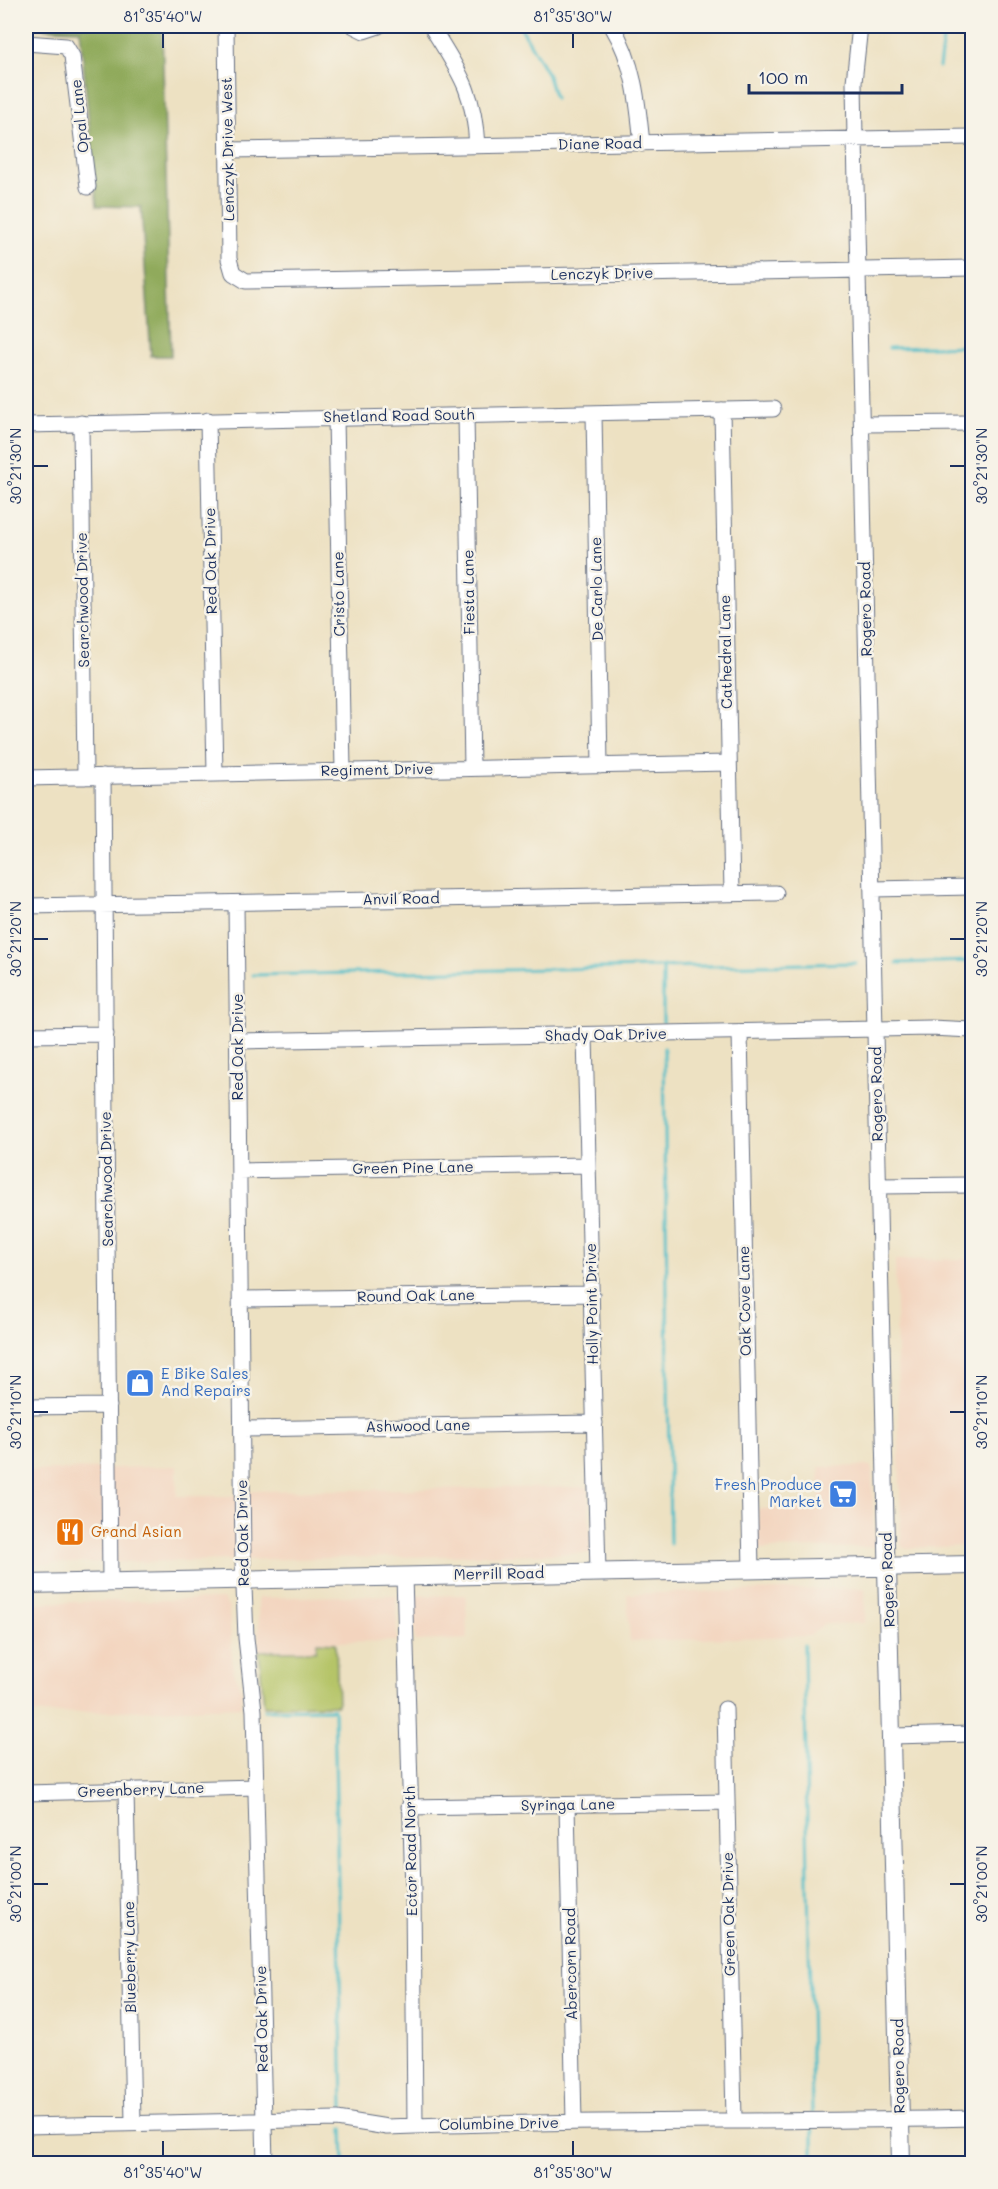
<svg xmlns="http://www.w3.org/2000/svg" width="998" height="2189" font-family="Mali,sans-serif">
	<style>
		.built { fill: #f3d4be }
		.green { fill: #b5c467; stroke: #687a62; stroke-width: 1.5 }
		.forest { fill: #90aa5c; stroke: #566c5d; stroke-width: 1.5 }
		.lines { fill: none; stroke-linecap: round; stroke-linejoin: round }
		.stream { stroke: #51bec8; stroke-width: 3 }
		.minor-casing { stroke: #646d81; stroke-width: 17 }
		.major-casing { stroke: #646d81; stroke-width: 20 }
		.minor { stroke: #fff; stroke-width: 15 }
		.major { stroke: #fff; stroke-width: 18 }
		.ticks { fill: none; stroke: #1b2f5e; stroke-width: 2 }
		.labels { text-anchor: middle; stroke-width: 5; stroke-linejoin: round; paint-order: stroke }
		.street-label { font-size: 15px; fill: #1b2f5e; stroke: #f7f3e8 }
		.shop-label { font-size: 15px; fill: #366cbe; stroke: #f7f3e8; text-anchor: start }
		.food-label { font-size: 15px; fill: #c56008; stroke: #f7f3e8; text-anchor: start }
		.neatline { fill: none; stroke: #1b2f5e; stroke-width: 2 }
		.ticks-label { font-size: 15px; text-anchor: middle; fill: #1b2f5e }
	</style>
	<rect width="100%" height="100%" fill="#f7f3e8"/>
	<filter id="ink" filterUnits="userSpaceOnUse"><feTurbulence type="fractalNoise" baseFrequency=".0167" numOctaves="2"/><feDisplacementMap in="SourceGraphic" scale="12" xChannelSelector="R" yChannelSelector="G"/><feConvolveMatrix kernelMatrix="1 2 1 2 8 2 1 2 1" color-interpolation-filters="sRGB"/></filter>
	<filter id="wash" filterUnits="userSpaceOnUse"><feTurbulence type="fractalNoise" baseFrequency=".008" numOctaves="4" result="noise"/><feDisplacementMap in="SourceGraphic" scale="24" xChannelSelector="R" yChannelSelector="G"/><feGaussianBlur stdDeviation="1.35" result="paint"/><feColorMatrix in="noise" values="0 0 0 0 0 0 0 0 0 0 0 0 0 0 0 0 0 1.4 0 .05"/><feComposite in="paint" operator="in"/></filter>
	<g filter="url(#wash)">
		<rect width="100%" height="100%" fill="#ede1c2"/>
		<path class="built" d="M 972,1259 L 972,1546 L 904,1548 L 901,1545 L 895,1260 Z
			M 177,1466 L 177,1496 L 231,1496 L 252,1491 L 588,1487 L 590,1553 L 26,1564 L 26,1471 Z
			M 872,1466 L 874,1547 L 759,1549 L 758,1509 L 820,1508 L 819,1467 Z
			M 865,1588 L 865,1623 L 823,1624 L 810,1636 L 630,1641 L 627,1594 Z
			M 396,1595 L 397,1641 L 317,1642 L 317,1651 L 259,1651 L 258,1598 Z
			M 466,1595 L 467,1639 L 415,1641 L 414,1596 Z
			M 223,1599 L 229,1608 L 233,1669 L 242,1693 L 241,1707 L 26,1714 L 26,1603 Z"/>
		<path class="green" d="M 317,1642 L 336,1643 L 338,1705 L 264,1706 L 259,1651 L 316,1651 Z"/>
		<path class="forest" d="M 26,26 L 162,26 L 171,356 L 151,356 L 141,207 L 97,206 L 80,30 L 26,28 Z"/>
		<g class="lines">
			<path class="stream" d="M 520,26 L 547,73 L 555,98
				M 939,67 L 945,26
				M 889,348 L 972,346
				M 897,963 L 972,961
				M 663,966 L 663,1022
				M 253,975 L 856,963
				M 664,1048 L 670,1544
				M 804,1645 L 812,2113
				M 265,1710 L 334,1709 L 343,2107
				M 343,2128 L 344,2164
				M 813,2130 L 813,2164"/>
		</g>
	</g>
	<g filter="url(#ink)">
		<g class="lines">
			<g class="minor-casing">
				<path id="minor" d="M 226,26 L 229,259 L 233,273 L 246,281 L 972,268
					M 354,26 L 364,31 L 379,26
					M 431,26 C 459,72 474,89 477,146
					M 612,26 C 634,62 638,102 642,144
					M 860,26 L 854,82 L 855,139 L 887,1567
					M 26,43 L 66,46 L 72,56 L 88,187
					M 228,150 L 972,137
					M 722,410 L 732,893
					M 594,413 L 600,766
					M 466,415 L 472,768
					M 336,418 L 343,770
					M 208,420 L 215,774
					M 81,423 L 85,777
					M 862,424 L 972,423
					M 26,425 L 773,409
					M 103,776 L 110,1582
					M 26,778 L 728,763
					M 873,889 L 972,887
					M 236,903 L 243,1561 L 246,1638 L 254,1711 L 265,2164
					M 26,906 L 776,893
					M 740,1032 L 751,1570
					M 26,1035 L 106,1034
					M 585,1036 L 598,1573
					M 239,1041 L 931,1028 L 972,1030
					M 239,1171 L 588,1165
					M 879,1186 L 972,1185
					M 241,1299 L 592,1294
					M 26,1407 L 109,1406
					M 242,1429 L 595,1423
					M 404,1576 L 413,1891 L 415,2126
					M 725,1709 L 734,2119
					M 892,1736 L 972,1734
					M 126,1791 L 133,2123
					M 26,1793 L 256,1787
					M 567,1805 L 574,2122
					M 409,1807 L 727,1802
					M 26,2126 L 337,2119 L 387,2127 C 582,2119 777,2123 972,2118"/>
			</g>
			<g class="major-casing">
				<path id="major" d="M 887,1567 L 901,2164
					M 26,1584 L 972,1565"/>
			</g>
			<use href="#minor" class="minor"/>
			<use href="#major" class="major"/>
		</g>
	</g>
	<path class="ticks" d="M 163,33 L 163,48M 573,33 L 573,48M 33,466 L 48,466M 950,466 L 965,466M 33,939 L 48,939M 950,939 L 965,939M 33,1412 L 48,1412M 950,1412 L 965,1412M 33,1884 L 48,1884M 950,1884 L 965,1884M 163,2141 L 163,2156M 573,2141 L 573,2156"/>
	<defs>
		<g id="shop-square" transform="scale(1.5)"><rect x="-9" y="-9" width="18" height="18" rx="4" fill="#3f7fe0" stroke="#f7f3e8"/><path d="M-5-2.5h2.3a2.7 3.5 0 0 1 5.4 0H5L5.5 6h-11ZM-1.5-2.5h3a1.5 2.3 0 0 0-3 0Z" fill="#fff"/></g>
		<g id="supermarket-square" transform="scale(1.5)"><rect x="-9" y="-9" width="18" height="18" rx="4" fill="#3f7fe0" stroke="#f7f3e8"/><path d="M-6-5.5h2.5l.6 2H6L4.5 2H-2.5L-4.4-4H-6ZM-1.5 3.2a1.3 1.3 0 1 0 .1 0ZM3 3.2a1.3 1.3 0 1 0 .1 0Z" fill="#fff"/></g>
		<g id="restaurant-square" transform="scale(1.5)"><rect x="-9" y="-9" width="18" height="18" rx="4" fill="#e8710a" stroke="#f7f3e8"/><path d="M-5-6h1v4h1v-4h1v4h1v-4h1v5L-1.5 .5V6h-2V.5L-5-1ZM5-6V6H3V1.5H1.5Q1.5-4 5-6Z" fill="#fff"/></g>
	</defs>
	<g fill-rule="evenodd">
		<use href="#shop-square" x="140" y="1383"/>
		<use href="#supermarket-square" x="843" y="1494"/>
		<use href="#restaurant-square" x="70" y="1532"/>
	</g>
	<g class="labels">
		<g class="street-label">
			<text transform="translate(80 116) rotate(-96)" y="5">Opal Lane</text>
			<text transform="translate(600 144) rotate(-1)" y="5">Diane Road</text>
			<text transform="translate(228 149) rotate(-91)" y="5">Lenczyk Drive West</text>
			<text transform="translate(602 274) rotate(-1)" y="5">Lenczyk Drive</text>
			<text transform="translate(399 416) rotate(-1)" y="5">Shetland Road South</text>
			<text transform="translate(211 561) rotate(-91)" y="5">Red Oak Drive</text>
			<text transform="translate(597 589) rotate(-91)" y="5">De Carlo Lane</text>
			<text transform="translate(469 592) rotate(-91)" y="5">Fiesta Lane</text>
			<text transform="translate(339 594) rotate(-91)" y="5">Cristo Lane</text>
			<text transform="translate(83 600) rotate(-91)" y="5">Searchwood Drive</text>
			<text transform="translate(866 609) rotate(-91)" y="5">Rogero Road</text>
			<text transform="translate(726 652) rotate(-91)" y="5">Cathedral Lane</text>
			<text transform="translate(377 770) rotate(-1)" y="5">Regiment Drive</text>
			<text transform="translate(401 899) rotate(-1)" y="5">Anvil Road</text>
			<text transform="translate(606 1035) rotate(-1)" y="5">Shady Oak Drive</text>
			<text transform="translate(238 1047) rotate(-90)" y="5">Red Oak Drive</text>
			<text transform="translate(877 1094) rotate(-91)" y="5">Rogero Road</text>
			<text transform="translate(413 1168) rotate(-1)" y="5">Green Pine Lane</text>
			<text transform="translate(107 1179) rotate(-91)" y="5">Searchwood Drive</text>
			<text transform="translate(416 1296) rotate(-1)" y="5">Round Oak Lane</text>
			<text transform="translate(745 1301) rotate(-91)" y="5">Oak Cove Lane</text>
			<text transform="translate(592 1304) rotate(-91)" y="5">Holly Point Drive</text>
			<text transform="translate(418 1426) rotate(-1)" y="5">Ashwood Lane</text>
			<text transform="translate(243 1533) rotate(-91)" y="5">Red Oak Drive</text>
			<text transform="translate(499 1574) rotate(-1)" y="5">Merrill Road</text>
			<text transform="translate(888 1580) rotate(-92)" y="5">Rogero Road</text>
			<text transform="translate(141 1790) rotate(-2)" y="5">Greenberry Lane</text>
			<text transform="translate(568 1805) rotate(-1)" y="5">Syringa Lane</text>
			<text transform="translate(411 1851) rotate(-91)" y="5">Ector Road North</text>
			<text transform="translate(729 1914) rotate(-91)" y="5">Green Oak Drive</text>
			<text transform="translate(130 1957) rotate(-91)" y="5">Blueberry Lane</text>
			<text transform="translate(571 1964) rotate(-91)" y="5">Abercorn Road</text>
			<text transform="translate(262 2019) rotate(-91)" y="5">Red Oak Drive</text>
			<text transform="translate(899 2066) rotate(-91)" y="5">Rogero Road</text>
			<text transform="translate(499 2124) rotate(-1)" y="5">Columbine Drive</text>
		</g>
		<g class="shop-label">
			<text x="161" y="1379">E Bike Sales<tspan x="161" dy="17">And Repairs</tspan></text>
			<text x="822" y="1490" text-anchor="end">Fresh Produce<tspan x="822" dy="17">Market</tspan></text>
		</g>
		<g class="food-label">
			<text x="91" y="1537">Grand Asian</text>
		</g>
	</g>
	<rect width="998" height="2189" fill="none" stroke="#f7f3e8" stroke-width="66"/>
	<path d="M749 84v9h153v-9" fill="none" stroke="#1b2f5e" stroke-width="3"/>
	<text x="758" y="84" font-size="18" fill="#1b2f5e" stroke="#f7f3e8" stroke-width="4.5" paint-order="stroke">100 m</text>
	<rect x="33" y="33" width="932" height="2123" class="neatline"/>
	<g class="ticks-label">
		<text x="163" y="22">81°35'40"W</text>
		<text x="573" y="22">81°35'30"W</text>
		<text transform="translate(16 466) rotate(-90)" y="5">30°21'30"N</text>
		<text transform="translate(982 466) rotate(-90)" y="5">30°21'30"N</text>
		<text transform="translate(16 939) rotate(-90)" y="5">30°21'20"N</text>
		<text transform="translate(982 939) rotate(-90)" y="5">30°21'20"N</text>
		<text transform="translate(16 1412) rotate(-90)" y="5">30°21'10"N</text>
		<text transform="translate(982 1412) rotate(-90)" y="5">30°21'10"N</text>
		<text transform="translate(16 1884) rotate(-90)" y="5">30°21'00"N</text>
		<text transform="translate(982 1884) rotate(-90)" y="5">30°21'00"N</text>
		<text x="163" y="2178">81°35'40"W</text>
		<text x="573" y="2178">81°35'30"W</text>
	</g>
</svg>
